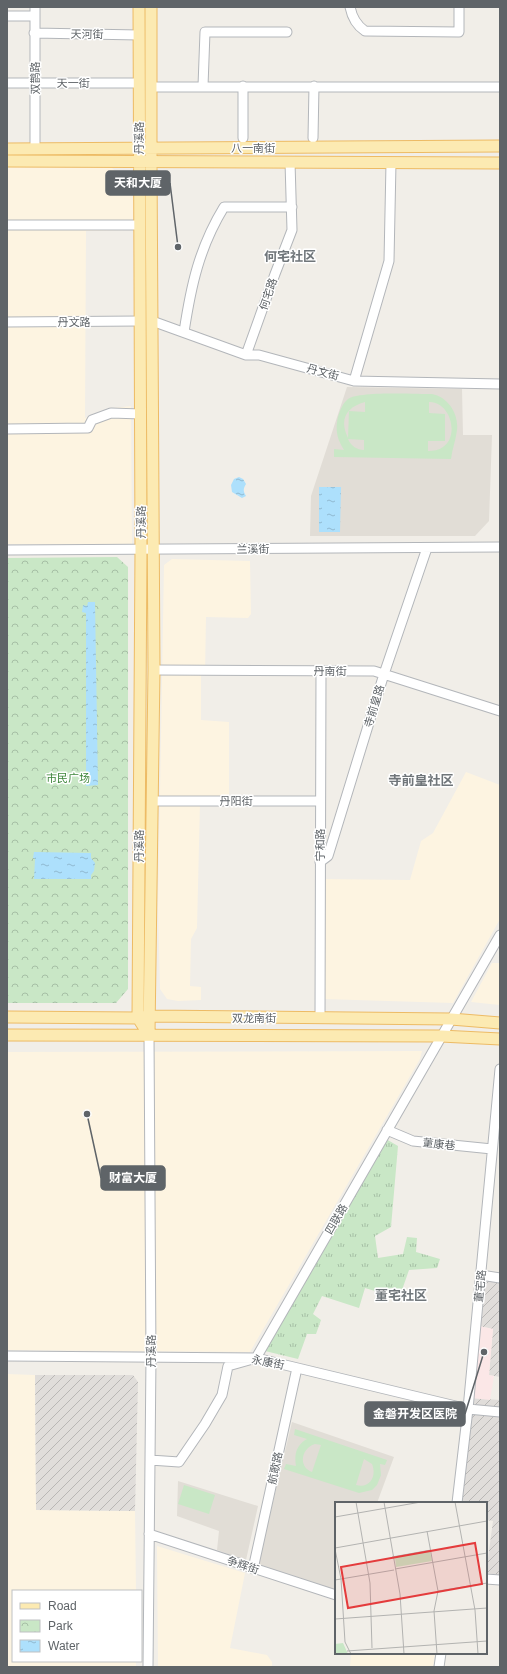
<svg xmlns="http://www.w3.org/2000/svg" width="507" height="1674" font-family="Arial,'Noto Sans SC',sans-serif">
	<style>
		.commercial { fill: #fdf4e1 }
		.industrial { fill: url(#industrial-furrows) }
		.education { fill: #e1ddd6 }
		.medical { fill: #fbe7e7 }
		.grass { fill: url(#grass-tufts) }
		.park { fill: url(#park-crowns) }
		.garden { fill: #c9e7c6; fill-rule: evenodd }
		.water { fill: url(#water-ripples) }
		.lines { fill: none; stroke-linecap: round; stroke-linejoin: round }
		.minor-casing { stroke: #b3b6ba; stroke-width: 11 }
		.major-casing { stroke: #edbb65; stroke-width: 13 }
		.minor { stroke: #fff; stroke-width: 9 }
		.major { stroke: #fceab2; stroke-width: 11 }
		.labels { text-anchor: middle; stroke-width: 3; stroke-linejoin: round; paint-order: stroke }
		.street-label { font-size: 11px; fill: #5f6468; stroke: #fff }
		.park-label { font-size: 11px; fill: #3c8539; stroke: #fff }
		.quarter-label { font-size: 13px; font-weight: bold; fill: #70767a; stroke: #fff }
		.inset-road { fill: none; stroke: #b3b3b1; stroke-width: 1 }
		.view { fill: #e43b3c; fill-opacity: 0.15; stroke: #e43b3c; stroke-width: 2 }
		.inset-edge { fill: none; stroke: #5f6468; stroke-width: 2 }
		.leader { fill: none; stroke: #5f6468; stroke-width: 1.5 }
		.callout-dot { fill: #5f6468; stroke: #fff; stroke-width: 1.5 }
		.callout { fill: #5f6468; stroke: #5f6468; stroke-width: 1.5 }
		.callout-label { font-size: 12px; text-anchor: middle; font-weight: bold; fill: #fff }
	</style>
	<defs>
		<pattern id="industrial-furrows" width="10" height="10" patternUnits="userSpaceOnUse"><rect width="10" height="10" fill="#e0ddda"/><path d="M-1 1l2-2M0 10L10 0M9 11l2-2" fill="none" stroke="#b9b7b5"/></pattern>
		<pattern id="grass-tufts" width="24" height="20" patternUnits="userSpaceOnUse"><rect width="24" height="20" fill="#c9e7c6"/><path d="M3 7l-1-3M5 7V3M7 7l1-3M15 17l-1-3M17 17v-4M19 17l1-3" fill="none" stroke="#a6bfa5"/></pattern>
		<pattern id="park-crowns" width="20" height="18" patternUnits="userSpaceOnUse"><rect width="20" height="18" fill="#c9e7c6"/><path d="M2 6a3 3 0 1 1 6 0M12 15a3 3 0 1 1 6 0" fill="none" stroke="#a6bfa5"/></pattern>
		<pattern id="water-ripples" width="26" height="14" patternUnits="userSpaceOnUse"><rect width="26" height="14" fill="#ade0fc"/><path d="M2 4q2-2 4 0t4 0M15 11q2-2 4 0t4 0" fill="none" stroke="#90b9d0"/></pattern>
	</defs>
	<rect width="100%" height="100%" fill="#f1eee8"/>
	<path class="commercial" d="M 7,167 L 112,168 L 135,189 L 133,230 L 86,231 L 85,418 L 113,408 L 131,406 L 132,545 L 7,544 Z
		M 172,559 L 250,561 L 251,614 L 248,618 L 206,617 L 205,674 L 201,675 L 201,720 L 229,722 L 229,803 L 200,803 L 197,928 L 191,939 L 190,986 L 201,987 L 201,1000 L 178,1001 L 167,999 L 160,989 L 158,907 L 164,565 Z
		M 466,772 L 500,785 L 500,919 L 453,1003 L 323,999 L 322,879 L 410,880 L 421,841 L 433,833 Z
		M 492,963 L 500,963 L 500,1005 L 471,1002 Z
		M 422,1051 L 420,1059 L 250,1352 L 7,1350 L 7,1052 Z
		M 7,1374 L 35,1375 L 36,1510 L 135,1511 L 136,1591 L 13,1591 L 13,1661 L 136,1661 L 136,1667 L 7,1667 Z
		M 157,1546 L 245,1573 L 230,1648 L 267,1655 L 272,1662 L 272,1667 L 158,1667 Z
		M 351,1653 L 435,1653 L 433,1667 L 350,1667 Z"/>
	<path class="industrial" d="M 483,1279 L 500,1282 L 500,1377 L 489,1375 L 493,1329 L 479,1326 Z
		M 35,1375 L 133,1375 L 138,1382 L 135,1511 L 36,1510 Z
		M 472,1398 L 500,1400 L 500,1575 L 486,1573 L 493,1521 L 486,1520 L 486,1503 L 461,1503 Z"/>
	<path class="education" d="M 347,387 L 462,389 L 463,435 L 492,435 L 489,521 L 475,536 L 310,536 L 311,496 Z
		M 292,1422 L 394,1457 L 377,1503 L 336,1503 L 336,1591 L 258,1565 Z
		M 178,1481 L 258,1506 L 246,1560 L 217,1550 L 219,1531 L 177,1516 Z"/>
	<path class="medical" d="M 479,1326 L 493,1329 L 489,1375 L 494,1376 L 490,1400 L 472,1398 Z"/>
	<path class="grass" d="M 386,1139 L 398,1146 L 391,1227 L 375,1236 L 378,1258 L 403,1254 L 407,1237 L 417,1238 L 416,1252 L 440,1259 L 437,1268 L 409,1270 L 402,1290 L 391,1288 L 385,1294 L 365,1288 L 359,1308 L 322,1296 L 313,1314 L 321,1320 L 316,1334 L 307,1334 L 298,1359 L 265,1351 Z"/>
	<path class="park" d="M 117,557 L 128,567 L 128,989 L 116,1003 L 7,1003 L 7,558 Z"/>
	<path class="garden" d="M 432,394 C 448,397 459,414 457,430 C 456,440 452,449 451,459 L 334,457 L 334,449 L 344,450 C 337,439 335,430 338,417 C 340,410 343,403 348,399 C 358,391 416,394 432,394 ZM 365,402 L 365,412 L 349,411 L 348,438 C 339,420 346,407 365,402 ZM 429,402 C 450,401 460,436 443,447 C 439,450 433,451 428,451 L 428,441 L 445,441 L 445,414 L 429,413 ZM 348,439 L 364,440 L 364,450 C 357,450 351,446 348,439 Z
		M 295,1429 L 387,1460 L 385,1465 L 380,1464 L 381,1475 L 377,1485 L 372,1490 L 359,1493 L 284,1469 L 286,1464 L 296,1466 C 294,1455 296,1445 307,1439 L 294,1435 ZM 315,1444 L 321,1445 L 312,1472 C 298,1467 301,1448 315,1444 ZM 364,1459 L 372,1464 C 377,1476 370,1489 356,1485 Z
		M 184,1485 L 215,1495 L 209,1514 L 178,1504 Z"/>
	<path class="water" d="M 239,477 L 243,479 L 246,484 C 243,489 243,491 246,496 L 242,498 L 232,492 L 231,485 L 234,479 Z
		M 319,487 L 341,487 L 340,532 L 319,532 Z
		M 88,602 L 95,602 L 98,785 L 86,786 L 86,613 L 82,612 L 83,605 L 87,606 Z
		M 34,852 L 91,853 L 91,858 L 95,863 L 94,871 L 91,875 L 91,879 L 34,879 L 35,859 L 33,858 Z"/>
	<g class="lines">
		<g class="minor-casing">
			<path id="minor" d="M 35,7 L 35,149
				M 350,7 C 352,17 356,25 365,31 L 459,32 L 459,7
				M 7,16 L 35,16
				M 34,33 L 139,35
				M 7,83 L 139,83
				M 203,86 L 205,32 L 287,32
				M 243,86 L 243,138
				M 151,87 L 500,87
				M 313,138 L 314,86
				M 7,225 L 140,225
				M 152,321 L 246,355 L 259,355 L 354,381 L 500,384
				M 7,322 L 140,321
				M 184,332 C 191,286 199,248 224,207 L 292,207
				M 246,355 L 275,274 L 292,230 L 290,162
				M 354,381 L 389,261 L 391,163
				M 7,429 L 88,428 L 92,420 L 111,413 L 141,414
				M 7,550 L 500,547
				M 154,670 L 374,671 L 500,711
				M 152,801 L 320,801
				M 320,862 L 328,856 L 384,674 L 427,548
				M 320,1018 L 321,671
				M 387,1130 L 413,1141 L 492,1149
				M 481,1275 L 500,1278
				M 7,1356 L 256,1358 L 468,1409 L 500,1412
				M 150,1460 L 179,1462 L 205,1424 L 222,1395 L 228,1366 L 256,1358 L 500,935
				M 457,1503 L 468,1409 L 500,1069
				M 149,1534 L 336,1595
				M 253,1569 L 297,1368
				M 486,1579 L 500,1580
				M 148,1667 L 151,1357 L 149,1035
				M 439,1667 L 441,1653"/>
		</g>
		<g class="major-casing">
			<path id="major" d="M 139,7 L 141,549 L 138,1018 L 149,1035
				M 7,149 L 500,146
				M 7,161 L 500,163
				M 7,1017 L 138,1018 L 148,1016 L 451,1019 L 500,1023
				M 149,1034 L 154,670 L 151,161 L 151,7
				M 7,1035 L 441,1036 L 500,1039"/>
		</g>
		<use href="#minor" class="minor"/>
		<use href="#major" class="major"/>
	</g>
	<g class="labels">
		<g class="street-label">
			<text transform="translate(87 34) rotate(1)" y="4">天河街</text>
			<text transform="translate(35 78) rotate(-90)" y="4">双鹊路</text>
			<text x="73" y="87">天一街</text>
			<text transform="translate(139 138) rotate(-90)" y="4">丹溪路</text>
			<text x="253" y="152">八一南街</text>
			<text transform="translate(268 294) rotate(-71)" y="4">何宅路</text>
			<text x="74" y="326">丹文路</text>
			<text transform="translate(323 372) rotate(15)" y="4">丹文街</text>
			<text transform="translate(141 522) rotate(-90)" y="4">丹溪路</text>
			<text transform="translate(253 549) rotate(-1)" y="4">兰溪街</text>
			<text x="330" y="675">丹南街</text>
			<text transform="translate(374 706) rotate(-73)" y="4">寺前皇路</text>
			<text x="236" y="805">丹阳街</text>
			<text transform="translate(320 845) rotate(-90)" y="4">宁和路</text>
			<text transform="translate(139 846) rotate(-90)" y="4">丹溪路</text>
			<text x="254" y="1022">双龙南街</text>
			<text transform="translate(439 1144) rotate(6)" y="4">董康巷</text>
			<text transform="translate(336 1219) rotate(-60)" y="4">四联路</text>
			<text transform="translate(480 1286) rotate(-84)" y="4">董宅路</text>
			<text transform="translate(151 1351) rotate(-90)" y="4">丹溪路</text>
			<text transform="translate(268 1362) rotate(11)" y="4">永康街</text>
			<text transform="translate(275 1468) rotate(-78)" y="4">航歌路</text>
			<text transform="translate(243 1565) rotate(19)" y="4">争辉街</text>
		</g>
		<g class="park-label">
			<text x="68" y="782">市民广场</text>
		</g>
		<g class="quarter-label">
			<text x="290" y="261">何宅社区</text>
			<text x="421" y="785">寺前皇社区</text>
			<text x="401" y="1300">董宅社区</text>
		</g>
	</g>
	<g transform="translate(335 1502)">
		<rect width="152" height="152" fill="#f1eee8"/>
		<path d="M 95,49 L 97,59 L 61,65 L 60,55 ZM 8,141 L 13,152 L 0,152 L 0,142 Z" fill="#c9e7c6"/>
		<path class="inset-road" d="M 21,0 L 35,81 L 37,146M 49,0 L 65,92 L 69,152M 120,0 L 140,108 L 143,152M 0,15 L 86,0M 92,29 L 103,89 L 99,109 L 102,152M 0,46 L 152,19M 0,47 L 6,77 L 10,140 L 16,152M 57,55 L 96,48M 60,67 L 152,51M 0,78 L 59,68M 103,89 L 152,81M 0,117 L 152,106M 12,149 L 152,139"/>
		<path class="view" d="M 140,41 L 147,82 L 13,106 L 6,65 Z"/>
		<rect width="152" height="152" class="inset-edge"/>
	</g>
	<path class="leader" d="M178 247L170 183M87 1114L101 1178M484 1352L465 1414"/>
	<g class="callout-dot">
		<circle cx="178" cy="247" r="4"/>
		<circle cx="87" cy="1114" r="4"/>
		<circle cx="484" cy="1352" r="4"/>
	</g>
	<g class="callout">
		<rect x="106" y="171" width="64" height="24" rx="4"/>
		<rect x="101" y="1166" width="64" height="24" rx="4"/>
		<rect x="365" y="1402" width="100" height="24" rx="4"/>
	</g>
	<g class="callout-label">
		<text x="138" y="187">天和大厦</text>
		<text x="133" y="1182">财富大厦</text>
		<text x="415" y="1418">金磐开发区医院</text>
	</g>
	<rect width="507" height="1674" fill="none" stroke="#5f6468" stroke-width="16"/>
	<rect x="12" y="1590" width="130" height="72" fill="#ffffff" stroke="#bfc1c3"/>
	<rect x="20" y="1603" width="20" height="6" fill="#fceab2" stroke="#bfc1c3"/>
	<text x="48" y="1610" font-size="12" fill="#5f6468">Road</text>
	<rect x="20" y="1620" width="20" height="12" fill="url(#park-crowns)" stroke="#bfc1c3"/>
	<text x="48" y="1630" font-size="12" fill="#5f6468">Park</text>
	<rect x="20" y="1640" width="20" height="12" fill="url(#water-ripples)" stroke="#bfc1c3"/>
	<text x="48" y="1650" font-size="12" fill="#5f6468">Water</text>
</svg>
